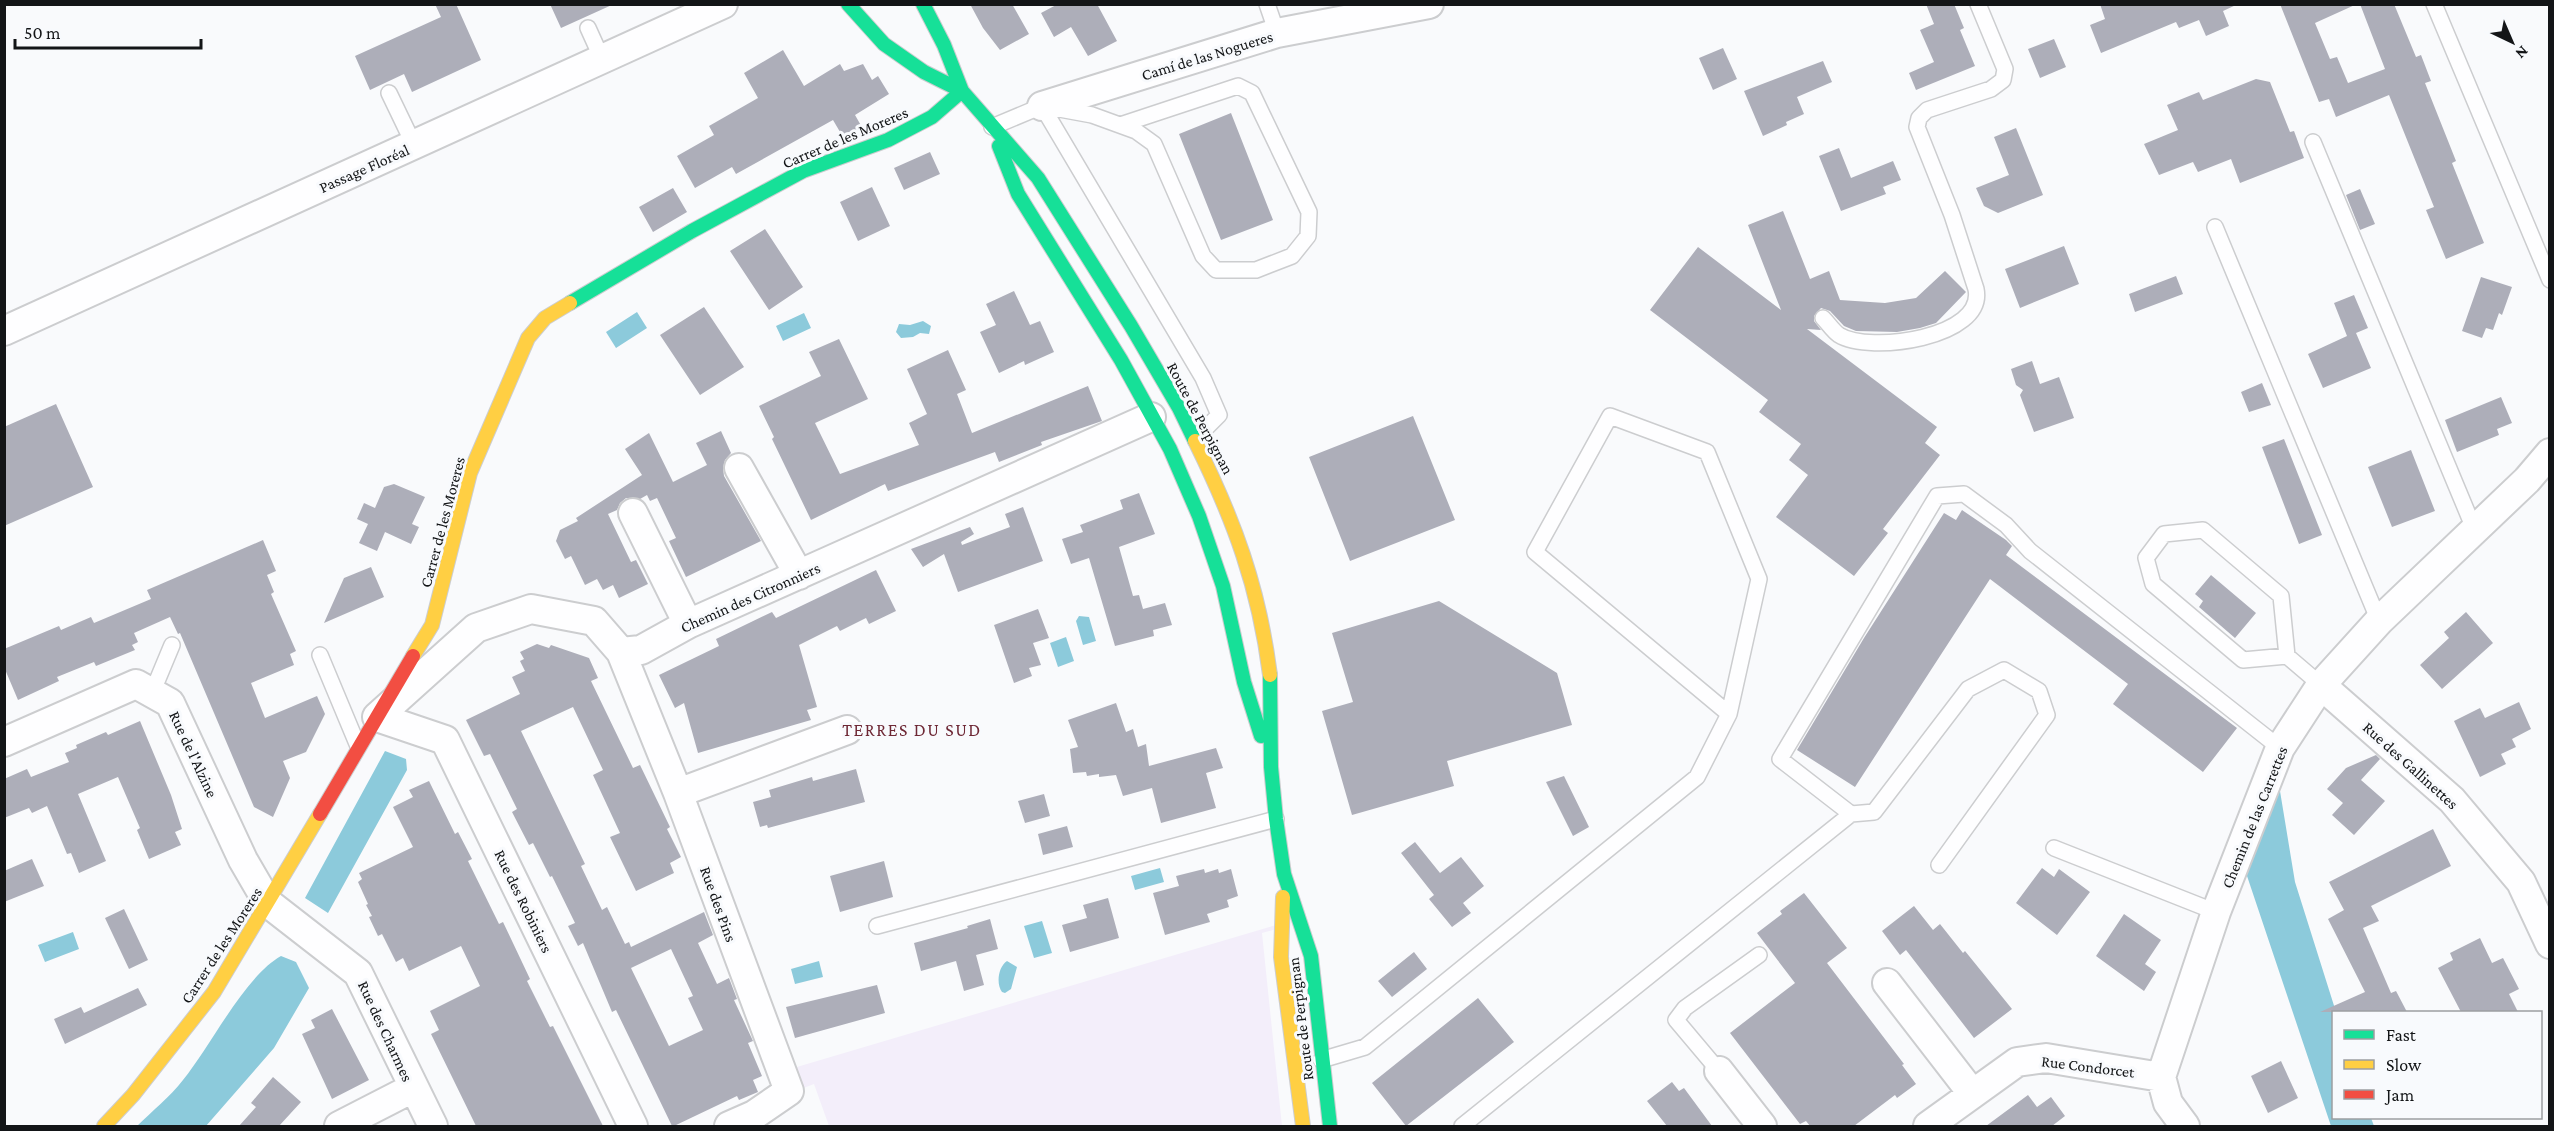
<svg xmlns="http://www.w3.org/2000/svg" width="2554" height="1131" font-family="'Crimson Pro',serif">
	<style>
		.green { fill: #f3eefa }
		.water { fill: #8ccadb }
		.building { fill: #adaeb9; fill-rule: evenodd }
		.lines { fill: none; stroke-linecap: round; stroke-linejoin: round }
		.lane-casing { stroke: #cccdcf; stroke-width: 18 }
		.street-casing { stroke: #cccdcf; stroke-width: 32 }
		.fast-casing { stroke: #cccdcf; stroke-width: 16 }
		.slow-casing { stroke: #cccdcf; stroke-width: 16 }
		.jam-casing { stroke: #cccdcf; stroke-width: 16 }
		.lane { stroke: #fefeff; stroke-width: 15 }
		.street { stroke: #fefeff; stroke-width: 28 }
		.fast { stroke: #16e098; stroke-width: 14 }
		.slow { stroke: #ffcf43; stroke-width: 14 }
		.jam { stroke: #f24e42; stroke-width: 14 }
		.labels { text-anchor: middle; stroke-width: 6; stroke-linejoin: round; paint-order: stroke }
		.street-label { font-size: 16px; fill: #131517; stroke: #f8fafd }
		.neighbourhood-label { font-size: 18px; letter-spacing: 1.5px; fill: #6e2835; stroke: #f8fafd }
	</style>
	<rect width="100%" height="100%" fill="#f9fafc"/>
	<path class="green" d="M 1276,925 L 1280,928 L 1262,933 L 1282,1126 L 829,1126 L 814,1084 L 788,1094 L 780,1072 Z"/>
	<path class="water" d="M 637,312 L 647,328 L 616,348 L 606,332 Z
		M 804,313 L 811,328 L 783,341 L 776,326 Z
		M 923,321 L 931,326 L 929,334 L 920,333 L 913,337 L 901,338 L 896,332 L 899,324 L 910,325 Z
		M 1079,616 L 1089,617 L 1096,641 L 1083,645 L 1076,621 Z
		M 1066,637 L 1074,661 L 1058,667 L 1050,643 Z
		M 385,751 L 406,759 L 407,770 L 328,913 L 305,898 Z
		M 2279,785 L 2295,882 L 2336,1012 L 2334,1012 L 2334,1118 L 2371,1118 L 2374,1126 L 2331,1126 L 2244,867 Z
		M 1160,868 L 1164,882 L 1135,890 L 1131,876 Z
		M 1042,921 L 1052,953 L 1034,958 L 1024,926 Z
		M 73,932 L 79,949 L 45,962 L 38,945 Z
		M 281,956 L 296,962 L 309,988 L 274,1048 L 206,1126 L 137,1126 C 152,1111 170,1097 183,1080 C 210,1047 245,976 281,956 Z
		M 819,961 L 823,977 L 795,984 L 791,969 Z
		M 1007,961 L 1017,967 L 1011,989 L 1005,993 L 1002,992 C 996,984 998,967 1007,961 Z"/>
	<path class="building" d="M 435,4 L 456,4 L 481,60 L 412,92 L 404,74 L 370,90 L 355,56 L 441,17 Z
		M 550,4 L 614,4 L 561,28 Z
		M 970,4 L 1012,4 L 1029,34 L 1000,50 L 983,28 Z
		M 1058,4 L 1097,4 L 1117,41 L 1088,56 L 1071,27 L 1054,37 L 1041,13 Z
		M 1926,4 L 1954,4 L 1964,28 L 1960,30 L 1975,66 L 1916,90 L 1909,73 L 1934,62 L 1920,30 L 1934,24 Z
		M 2100,4 L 2235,4 L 2236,5 L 2223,11 L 2229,26 L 2206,36 L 2199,20 L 2179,28 L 2176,22 L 2101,53 L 2090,25 L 2105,19 Z
		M 2280,4 L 2357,4 L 2315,23 L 2330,59 L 2337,57 L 2348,83 L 2385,69 L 2360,4 L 2394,4 L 2416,57 L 2421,55 L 2431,81 L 2425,83 L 2456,161 L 2452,163 L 2484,243 L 2446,259 L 2426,210 L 2434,207 L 2389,95 L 2336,117 L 2329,99 L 2319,102 Z
		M 2054,39 L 2066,67 L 2040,78 L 2028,49 Z
		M 1723,48 L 1737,79 L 1713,90 L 1699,58 Z
		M 783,50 L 804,86 L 840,64 L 844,71 L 863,64 L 872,80 L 878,76 L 889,94 L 855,115 L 863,129 L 843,137 L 833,120 L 736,174 L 732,167 L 695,188 L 677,156 L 714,135 L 709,126 L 758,98 L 744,73 Z
		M 1823,61 L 1832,82 L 1797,97 L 1804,114 L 1786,122 L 1787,125 L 1763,136 L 1744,91 Z
		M 2256,79 L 2270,82 L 2290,132 L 2294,131 L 2304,158 L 2240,183 L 2231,159 L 2198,172 L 2193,162 L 2159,175 L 2144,144 L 2178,130 L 2167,105 L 2199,92 L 2203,100 Z
		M 1231,113 L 1273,220 L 1221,240 L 1179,134 Z
		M 2016,128 L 2043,195 L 1998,213 L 1984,206 L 1976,188 L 2009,175 L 1994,137 Z
		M 1839,148 L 1851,178 L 1893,161 L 1901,180 L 1883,187 L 1886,194 L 1841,211 L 1819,156 Z
		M 930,152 L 940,174 L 904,190 L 894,168 Z
		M 872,187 L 890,226 L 858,241 L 840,202 Z
		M 673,188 L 687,212 L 653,232 L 639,207 Z
		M 2360,189 L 2375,224 L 2360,230 L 2346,195 Z
		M 1783,211 L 1810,279 L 1829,271 L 1840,300 L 1885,303 L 1916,298 L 1945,271 L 1966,292 L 1936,323 L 1920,328 L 1897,332 L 1856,331 L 1844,326 L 1830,311 L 1821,308 L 1814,316 L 1814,321 L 1821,330 L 1807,329 L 1937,427 L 1925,443 L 1940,455 L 1883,529 L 1888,533 L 1854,576 L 1776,517 L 1808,475 L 1789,460 L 1801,444 L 1759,412 L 1768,400 L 1650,310 L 1698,247 L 1781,310 L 1748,225 Z
		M 765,229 L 803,287 L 769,310 L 730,251 Z
		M 2064,246 L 2079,284 L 2020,308 L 2005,269 Z
		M 2176,276 L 2183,294 L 2135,312 L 2129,294 Z
		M 2481,277 L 2512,287 L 2502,315 L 2499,313 L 2493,330 L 2486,328 L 2482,338 L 2462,331 Z
		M 1014,291 L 1030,325 L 1040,321 L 1054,352 L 1025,365 L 1024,361 L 999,373 L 980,332 L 996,325 L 986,304 Z
		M 2354,295 L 2368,328 L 2356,333 L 2371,368 L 2323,388 L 2308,354 L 2347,336 L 2334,303 Z
		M 704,307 L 744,367 L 700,395 L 660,335 Z
		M 839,339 L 868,399 L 815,423 L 840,474 L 919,445 L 909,423 L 927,414 L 907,369 L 948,350 L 966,390 L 957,394 L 972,433 L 1088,386 L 1102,421 L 1041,442 L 1042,445 L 999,462 L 995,452 L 888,491 L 885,484 L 811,520 L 772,439 L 774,437 L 759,406 L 821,376 L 809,352 Z
		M 2032,361 L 2040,384 L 2059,377 L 2074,418 L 2034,432 L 2020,395 L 2023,390 L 2016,385 L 2011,369 Z
		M 2262,383 L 2271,405 L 2249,412 L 2241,392 Z
		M 2501,397 L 2512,423 L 2497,429 L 2499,435 L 2457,452 L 2445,420 Z
		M 56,404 L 93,487 L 4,526 L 4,427 Z
		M 1413,416 L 1455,520 L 1350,561 L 1309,457 Z
		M 721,431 L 731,453 L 725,460 L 723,468 L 724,476 L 761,541 L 686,577 L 669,541 L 676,538 L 657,498 L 650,501 L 647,495 L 640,499 L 626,498 L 620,503 L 617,510 L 608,514 L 631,562 L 636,560 L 648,584 L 619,598 L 613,585 L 603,590 L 597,579 L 585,585 L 571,556 L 565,559 L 556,541 L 560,530 L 578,521 L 576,518 L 642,475 L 625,449 L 649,433 L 673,482 L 707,465 L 696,443 Z
		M 2284,439 L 2322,535 L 2299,544 L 2262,447 Z
		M 2411,450 L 2435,511 L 2392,527 L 2368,467 Z
		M 394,484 L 425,497 L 412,524 L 419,527 L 411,544 L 385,532 L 377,551 L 359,543 L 368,524 L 357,519 L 364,503 L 375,508 L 384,487 Z
		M 1139,493 L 1155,534 L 1119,547 L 1133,596 L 1139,595 L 1143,609 L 1165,603 L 1172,625 L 1153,630 L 1154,636 L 1115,646 L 1089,558 L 1071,564 L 1062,539 L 1083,532 L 1080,525 L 1123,509 L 1120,500 Z
		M 1023,507 L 1043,561 L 958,592 L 944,554 L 923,567 L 911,549 L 970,527 L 974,534 L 961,542 L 962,545 L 1010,527 L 1005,514 Z
		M 1962,510 L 2006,540 L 2012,546 L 2006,555 L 2237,728 L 2203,772 L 2113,704 L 2128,684 L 1990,579 L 1855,787 L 1797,750 L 1864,638 L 1944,513 L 1956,520 Z
		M 263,540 L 276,571 L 267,575 L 274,592 L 271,594 L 296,651 L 290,654 L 294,665 L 251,683 L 265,718 L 317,696 L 325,714 L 306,752 L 283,761 L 290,778 L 273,817 L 254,807 L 180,633 L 178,634 L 170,617 L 134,633 L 138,642 L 132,645 L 135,650 L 96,666 L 94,662 L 57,677 L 59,681 L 18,700 L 4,667 L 4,649 L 59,626 L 61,630 L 91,617 L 94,623 L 151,599 L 147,590 Z
		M 371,567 L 384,597 L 324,623 L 344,578 Z
		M 876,570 L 896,611 L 869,624 L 866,618 L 840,631 L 837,626 L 799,645 L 817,707 L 807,710 L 811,720 L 698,753 L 684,703 L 675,708 L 659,675 L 719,646 L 716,639 L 772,612 L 776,618 Z
		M 2211,575 L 2256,613 L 2235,638 L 2199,607 L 2203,601 L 2195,594 Z
		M 1439,601 L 1557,673 L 1572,725 L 1447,761 L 1454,786 L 1352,815 L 1322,711 L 1353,702 L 1332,633 Z
		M 1038,609 L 1049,638 L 1033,643 L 1041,665 L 1029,668 L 1032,676 L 1014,683 L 994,625 Z
		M 2466,612 L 2493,643 L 2442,689 L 2420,665 L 2449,638 L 2444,632 Z
		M 537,644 L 549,648 L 551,645 L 589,658 L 598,678 L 591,681 L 633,768 L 640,765 L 670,827 L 667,829 L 681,857 L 670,863 L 674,873 L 636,891 L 610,837 L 620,833 L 593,775 L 603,770 L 573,707 L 521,731 L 585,864 L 581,866 L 602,910 L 607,907 L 625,944 L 629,942 L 631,947 L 704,912 L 713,935 L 698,943 L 717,984 L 729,978 L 737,999 L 734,1000 L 753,1041 L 748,1043 L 762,1076 L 753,1080 L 758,1092 L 739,1100 L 737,1096 L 674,1126 L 672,1126 L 616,1010 L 612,1012 L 583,943 L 578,946 L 568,926 L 575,923 L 552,876 L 550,877 L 533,843 L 529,845 L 512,812 L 517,809 L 490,754 L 484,756 L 466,720 L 520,694 L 512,677 L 525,671 L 520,661 L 524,659 L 520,652 ZM 671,949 L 693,996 L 688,998 L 703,1030 L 669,1046 L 631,968 Z
		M 2519,702 L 2531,729 L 2512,739 L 2516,747 L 2501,754 L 2506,764 L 2480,777 L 2454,721 L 2480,708 L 2485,718 Z
		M 1116,703 L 1126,732 L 1133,729 L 1138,747 L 1146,744 L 1149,766 L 1216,748 L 1223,768 L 1206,773 L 1216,808 L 1161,823 L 1152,788 L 1123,796 L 1116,775 L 1099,777 L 1099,774 L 1087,776 L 1086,772 L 1073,773 L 1070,749 L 1078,747 L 1068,720 Z
		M 140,721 L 171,795 L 182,829 L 175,832 L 181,845 L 149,859 L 137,830 L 140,828 L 118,777 L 78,794 L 106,861 L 79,873 L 71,853 L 67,854 L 47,806 L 32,813 L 29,808 L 4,818 L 4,779 L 27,769 L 31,777 L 69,762 L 65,753 L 77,748 L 76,745 L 106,732 L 108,735 Z
		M 2376,755 L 2380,759 L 2361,780 L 2385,801 L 2354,835 L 2332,815 L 2343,803 L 2327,789 L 2346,768 Z
		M 856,769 L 865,802 L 768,828 L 767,825 L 760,827 L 753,802 L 771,797 L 769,790 L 812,777 L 813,781 Z
		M 1564,776 L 1589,827 L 1573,836 L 1546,782 Z
		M 429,781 L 455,834 L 458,832 L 472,859 L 468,861 L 499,924 L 503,922 L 530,979 L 527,981 L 550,1027 L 553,1026 L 603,1126 L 476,1126 L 431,1034 L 439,1030 L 430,1011 L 480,986 L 461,946 L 409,971 L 403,958 L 396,962 L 382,934 L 378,936 L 369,917 L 372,916 L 366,905 L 368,904 L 358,882 L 362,879 L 359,873 L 413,847 L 393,807 L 413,797 L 409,790 Z
		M 1044,794 L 1050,816 L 1025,823 L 1018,801 Z
		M 1067,826 L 1073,847 L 1043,855 L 1038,834 Z
		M 2433,829 L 2451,866 L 2371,906 L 2379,921 L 2363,928 L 2391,993 L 2396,991 L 2407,1012 L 2320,1012 L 2365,992 L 2328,919 L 2344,910 L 2329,882 Z
		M 1415,842 L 1440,873 L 1461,857 L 1484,886 L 1463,903 L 1471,913 L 1452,927 L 1429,899 L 1434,895 L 1401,853 Z
		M 32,859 L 44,886 L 4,902 L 4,871 Z
		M 884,861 L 893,897 L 840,912 L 830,876 Z
		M 2042,868 L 2054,877 L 2059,869 L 2090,892 L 2057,935 L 2016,903 Z
		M 1204,869 L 1205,873 L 1218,869 L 1219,873 L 1231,869 L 1238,896 L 1227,900 L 1229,907 L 1207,914 L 1210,922 L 1165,935 L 1153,893 L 1179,886 L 1176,876 Z
		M 1804,893 L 1847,948 L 1827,963 L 1904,1064 L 1902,1065 L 1916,1084 L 1897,1098 L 1895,1095 L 1854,1126 L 1810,1126 L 1806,1121 L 1800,1124 L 1730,1033 L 1795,983 L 1757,933 L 1782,914 L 1780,911 Z
		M 1108,898 L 1119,938 L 1070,952 L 1062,925 L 1087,918 L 1083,905 Z
		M 1914,906 L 1933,930 L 1940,924 L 1963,953 L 1965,951 L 2012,1009 L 1974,1038 L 1906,950 L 1900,955 L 1882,931 Z
		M 124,909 L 148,960 L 129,969 L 105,918 Z
		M 2124,914 L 2161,940 L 2145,964 L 2156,972 L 2144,991 L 2096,956 Z
		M 990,919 L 998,949 L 976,955 L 984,985 L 964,991 L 956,961 L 921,971 L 914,943 L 968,928 L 967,926 Z
		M 2480,938 L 2492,963 L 2503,958 L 2519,989 L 2509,994 L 2518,1012 L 2461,1012 L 2438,968 L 2453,960 L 2450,953 Z
		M 1414,952 L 1427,969 L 1392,997 L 1378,981 Z
		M 877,985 L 885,1013 L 795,1038 L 786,1007 Z
		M 138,988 L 147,1005 L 65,1044 L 54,1019 L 81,1007 L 84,1013 Z
		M 1478,998 L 1514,1042 L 1406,1126 L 1372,1083 Z
		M 332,1009 L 369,1080 L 332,1099 L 302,1034 L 315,1028 L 311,1020 Z
		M 2281,1061 L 2298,1098 L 2268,1113 L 2251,1076 Z
		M 273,1077 L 301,1102 L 279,1126 L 239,1126 L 256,1107 L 251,1103 Z
		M 1672,1082 L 1679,1091 L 1684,1088 L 1712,1126 L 1667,1126 L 1647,1101 Z
		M 2028,1095 L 2037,1107 L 2051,1097 L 2065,1116 L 2052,1126 L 1986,1126 Z"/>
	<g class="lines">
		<g class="lane-casing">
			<path id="lane" d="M 1267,4 L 1277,33
				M 2434,4 L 2550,280
				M 588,28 L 602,59
				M 389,93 L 414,145
				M 1042,106 L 1203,378 L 1219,415 L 1196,438
				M 1054,108 L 1092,115 L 1136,131 L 1154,144 L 1203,256 L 1216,270 L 1256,270 L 1292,256 L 1308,236 L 1309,212 L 1252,93 L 1238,86 L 1120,125
				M 992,127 L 1042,106
				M 2313,142 L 2475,531
				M 2215,227 L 2379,621
				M 1823,318 C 1828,323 1833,331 1839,335 C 1869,354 1986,338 1976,289 L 1952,215 L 1917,127 L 1919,118 L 1927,110 L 1991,89 L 2003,80 L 2005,69 L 1978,4
				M 320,655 L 358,746
				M 2287,656 L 2243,660 L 2153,584 L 2146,558 L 2164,534 L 2203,530 L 2281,596 L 2287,656 L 2321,685
				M 152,693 L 172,645
				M 2054,848 L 2216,912
				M 1939,865 L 2047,715 L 2039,691 L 2004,670 L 1968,689 L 1874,812 L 1851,814 L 1780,759 L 1937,496 L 1964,494 L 2006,525 L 2030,551 L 2280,748
				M 877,926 L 1276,819
				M 1321,1060 L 1365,1047 L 1697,777 L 1729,714 L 1759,579 L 1707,452 L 1610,416 L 1535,552 L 1729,714
				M 1719,1071 L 1676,1020 L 1685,1008 L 1759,955
				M 1462,1126 L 1851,814"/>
		</g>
		<g class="street-casing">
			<path id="street" d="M 1042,106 L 1277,33 L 1429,4
				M 4,331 L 723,4
				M 739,468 L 799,575
				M 633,513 L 688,624
				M 621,652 L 678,793 L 789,1091 L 754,1115 L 729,1126
				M 2321,685 L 2452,800 L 2521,882 L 2550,944
				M 4,742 L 136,684 L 170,703 L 243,860 L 268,903 L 358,973 L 433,1126
				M 678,793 L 847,730
				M 1887,983 L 1972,1093
				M 1719,1071 L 1762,1126
				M 339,1126 L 413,1088
				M 633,1126 L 445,740 L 377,717 L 476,628 L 531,609 L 594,621 L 621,652 L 641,650 L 688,624 L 1151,417
				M 1928,1126 L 2017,1062 L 2046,1058 L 2161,1077
				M 2185,1126 L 2168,1103 L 2161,1077 L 2216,912 L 2280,748 L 2321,685 L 2379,621 L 2527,480 L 2550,453"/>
		</g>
		<g class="fast-casing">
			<path id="fast" d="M 848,4 L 884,44 L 924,72 L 962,91
				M 923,4 L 944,45 L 962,91 L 1038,178 L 1131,326 L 1179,408 L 1195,441
				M 999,146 L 1018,194 L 1121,360 L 1170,449 L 1199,516 L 1223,586 L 1244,682 L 1261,736
				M 570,303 L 692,231 L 803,171 L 888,140 L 932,117 L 962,91
				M 1270,675 L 1271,767 L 1276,819 L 1284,874 L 1311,956 L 1330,1126"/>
		</g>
		<g class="slow-casing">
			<path id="slow" d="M 1195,441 C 1234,520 1259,587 1270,675
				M 413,656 L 432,625 L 470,473 L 528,338 L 545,318 L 570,303
				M 1283,897 L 1281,957 L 1303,1126
				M 104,1126 L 133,1095 L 214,992 L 320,814"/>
		</g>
		<g class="jam-casing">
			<path id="jam" d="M 320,814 L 413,656"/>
		</g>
		<use href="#lane" class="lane"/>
		<use href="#street" class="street"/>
		<use href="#fast" class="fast"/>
		<use href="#slow" class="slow"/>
		<use href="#jam" class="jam"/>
	</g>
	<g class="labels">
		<g class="street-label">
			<text transform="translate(1207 55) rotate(-17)" y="6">Camí de las Nogueres</text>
			<text transform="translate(845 137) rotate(-23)" y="6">Carrer de les Moreres</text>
			<text transform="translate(364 168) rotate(-24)" y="6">Passage Floréal</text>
			<text transform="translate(1201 418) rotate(62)" y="6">Route de Perpignan</text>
			<text transform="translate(442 522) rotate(-75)" y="6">Carrer de les Moreres</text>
			<text transform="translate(750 597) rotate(-24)" y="6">Chemin des Citronniers</text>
			<text transform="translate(194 754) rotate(65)" y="6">Rue de l'Alzine</text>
			<text transform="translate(2411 765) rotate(42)" y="6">Rue des Gallinettes</text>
			<text transform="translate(2254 817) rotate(-68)" y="6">Chemin de las Carrettes</text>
			<text transform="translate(524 901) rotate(64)" y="6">Rue des Robiniers</text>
			<text transform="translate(719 904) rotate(70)" y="6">Rue des Pins</text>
			<text transform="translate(221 945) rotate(-57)" y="6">Carrer de les Moreres</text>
			<text transform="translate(1300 1019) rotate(-97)" y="6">Route de Perpignan</text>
			<text transform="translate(386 1031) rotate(65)" y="6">Rue des Charmes</text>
			<text transform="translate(2088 1066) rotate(7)" y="6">Rue Condorcet</text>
		</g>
		<g class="neighbourhood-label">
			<text x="912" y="736">TERRES DU SUD</text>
		</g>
	</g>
	<rect width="2554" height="1131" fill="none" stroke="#131517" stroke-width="12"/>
	<rect x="2332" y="1011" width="210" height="108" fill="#f8fafd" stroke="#9c9ea1" stroke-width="1.5"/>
	<rect x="2344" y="1030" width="30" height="9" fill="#16e098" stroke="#9c9ea1" stroke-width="1.5"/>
	<text x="2386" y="1041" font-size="18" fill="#131517">Fast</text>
	<rect x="2344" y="1060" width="30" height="9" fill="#ffcf43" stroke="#9c9ea1" stroke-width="1.5"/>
	<text x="2386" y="1071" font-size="18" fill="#131517">Slow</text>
	<rect x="2344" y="1090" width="30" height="9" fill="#f24e42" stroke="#9c9ea1" stroke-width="1.5"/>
	<text x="2386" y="1101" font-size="18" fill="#131517">Jam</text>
	<g transform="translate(2512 42) rotate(136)" stroke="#f8fafd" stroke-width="4.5" paint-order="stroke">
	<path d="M0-4.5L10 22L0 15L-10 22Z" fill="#131517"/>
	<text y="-9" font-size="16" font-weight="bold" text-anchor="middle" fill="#131517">N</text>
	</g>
	<path d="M15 39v9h186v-9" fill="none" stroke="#131517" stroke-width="3"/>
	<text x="24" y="39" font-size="18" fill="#131517" stroke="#f8fafd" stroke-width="4.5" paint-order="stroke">50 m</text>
</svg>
